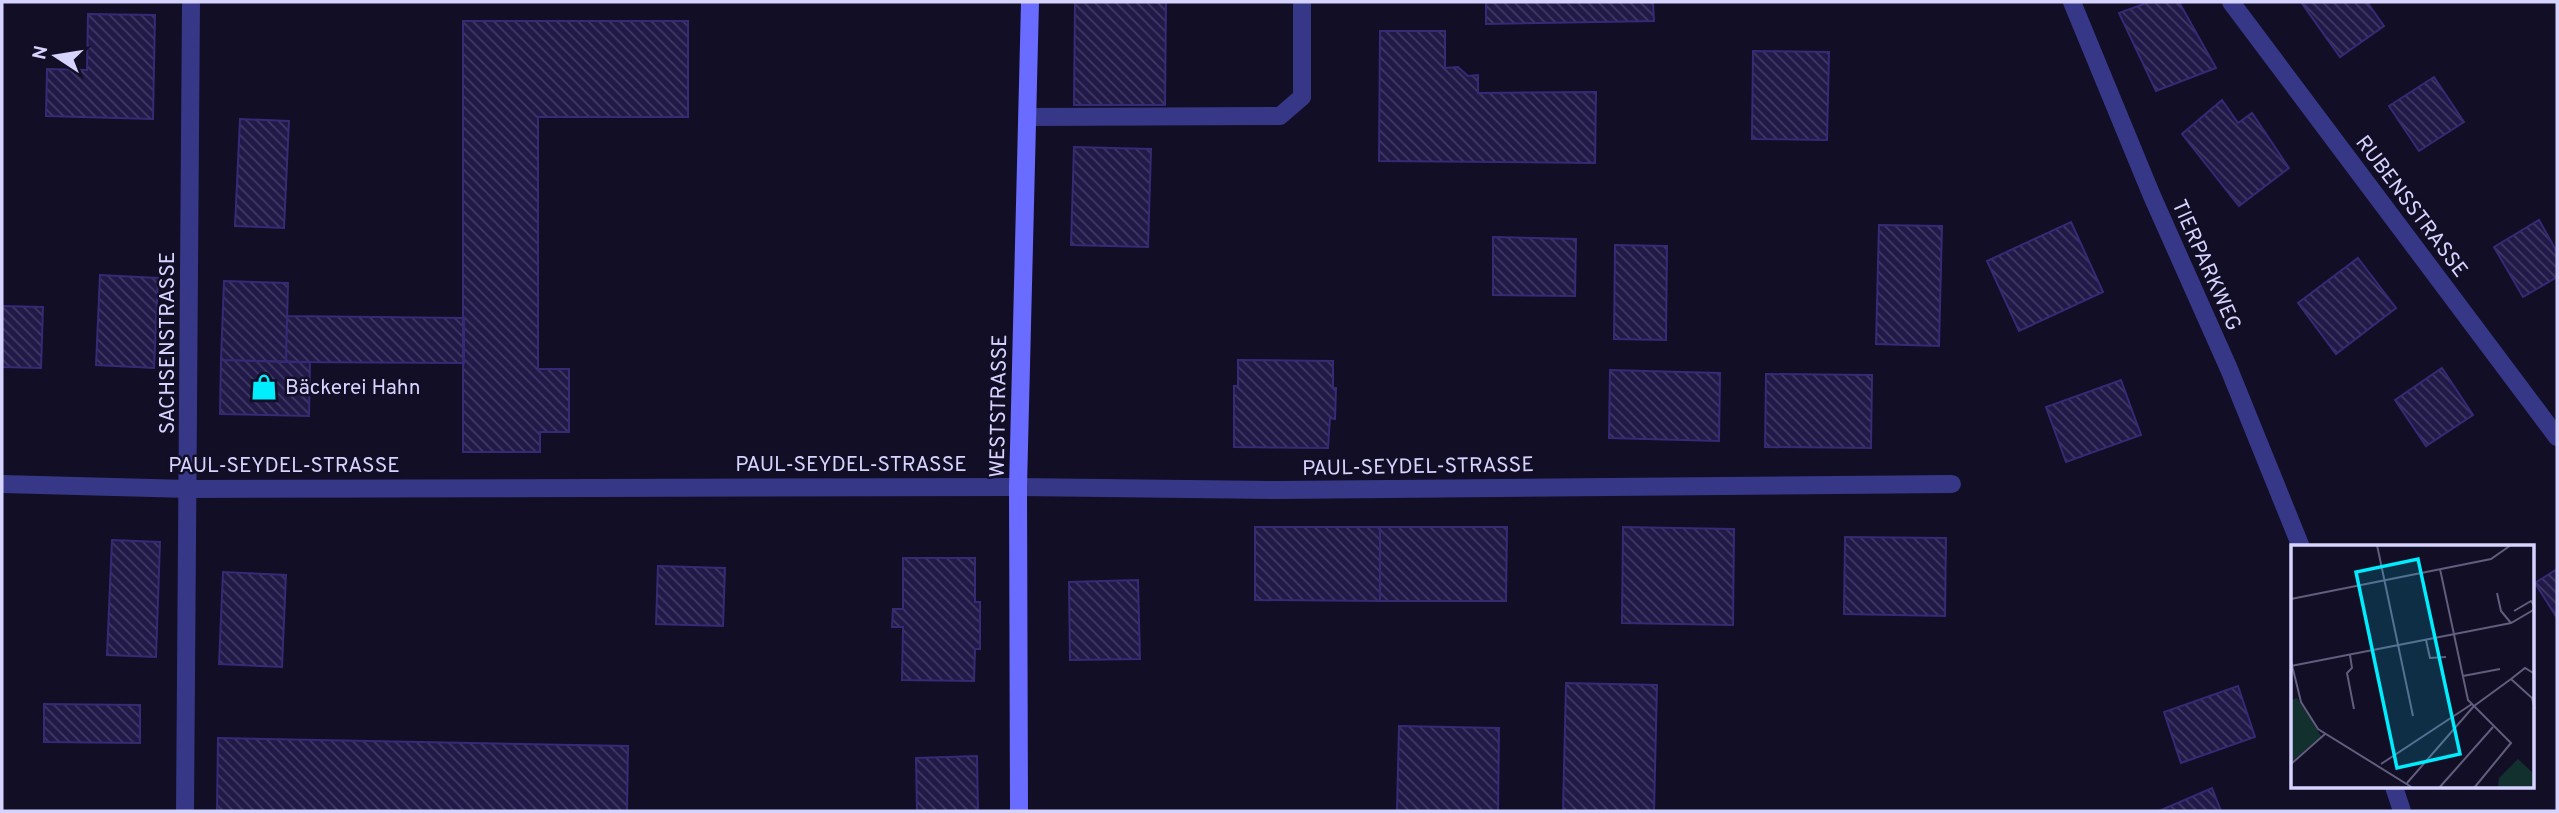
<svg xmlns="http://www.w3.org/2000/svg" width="2559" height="813" font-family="Overpass,sans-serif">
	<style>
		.building { fill: url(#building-back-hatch); stroke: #362a75; stroke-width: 2 }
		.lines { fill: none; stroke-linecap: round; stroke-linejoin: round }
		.service { stroke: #373787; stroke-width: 18 }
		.minor { stroke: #373787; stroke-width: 18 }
		.secondary { stroke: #6a6bff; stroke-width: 18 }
		.labels { text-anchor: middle; stroke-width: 5; stroke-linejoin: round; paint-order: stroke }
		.street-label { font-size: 21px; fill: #d6d3ff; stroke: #110e26 }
		.poi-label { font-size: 21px; fill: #d6d3ff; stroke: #110e26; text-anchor: start }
		.inset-road { fill: none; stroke: #605d7d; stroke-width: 2 }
		.view { fill: #00edfe; fill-opacity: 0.15; stroke: #00edfe; stroke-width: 3.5 }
		.inset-edge { fill: none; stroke: #d6d3ff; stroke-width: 3.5 }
	</style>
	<defs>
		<pattern id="building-back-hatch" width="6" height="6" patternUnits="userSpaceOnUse" patternTransform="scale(1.75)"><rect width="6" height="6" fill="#211948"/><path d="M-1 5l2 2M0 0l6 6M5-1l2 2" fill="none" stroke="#403a63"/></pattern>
	</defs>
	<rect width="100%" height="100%" fill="#110e26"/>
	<path class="building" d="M 1075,2 L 1166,2 L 1165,105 L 1074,105 Z
		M 1486,2 L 1653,2 L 1654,21 L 1486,24 Z
		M 2149,2 L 2179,2 L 2216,68 L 2156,91 L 2119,13 Z
		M 2301,2 L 2367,2 L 2384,26 L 2340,57 Z
		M 88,14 L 155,15 L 153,119 L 46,116 L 47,69 L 87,70 Z
		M 463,21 L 688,21 L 688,117 L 538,117 L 538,369 L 569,369 L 569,432 L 540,432 L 540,452 L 463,452 Z
		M 1380,31 L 1445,31 L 1445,68 L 1458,67 L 1468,76 L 1478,75 L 1478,93 L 1596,92 L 1595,163 L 1379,161 Z
		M 1753,51 L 1829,52 L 1827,140 L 1752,139 Z
		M 2434,77 L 2464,122 L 2419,151 L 2389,106 Z
		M 2222,100 L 2238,123 L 2252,113 L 2289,168 L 2239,206 L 2182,134 Z
		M 240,119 L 289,121 L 284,228 L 235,226 Z
		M 1074,147 L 1151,149 L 1148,247 L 1071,245 Z
		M 2539,220 L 2557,252 L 2557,277 L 2523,297 L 2494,247 Z
		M 2071,222 L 2103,292 L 2019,331 L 1987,261 Z
		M 1879,225 L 1942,226 L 1939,346 L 1876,344 Z
		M 1493,237 L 1576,239 L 1575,296 L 1493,295 Z
		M 1615,245 L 1667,246 L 1666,340 L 1614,339 Z
		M 2358,258 L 2396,308 L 2336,354 L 2298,303 Z
		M 100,275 L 158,278 L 154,368 L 96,365 Z
		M 224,281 L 288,283 L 286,362 L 221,360 Z
		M 2,306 L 43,307 L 41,368 L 2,367 Z
		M 287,316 L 464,318 L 464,363 L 286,362 Z
		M 221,360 L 310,362 L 309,416 L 220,414 Z
		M 1238,360 L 1333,361 L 1333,388 L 1336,388 L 1335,419 L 1330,418 L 1328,448 L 1234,447 L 1234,386 L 1238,386 Z
		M 2442,368 L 2473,415 L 2426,446 L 2395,400 Z
		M 1610,370 L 1720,373 L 1719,441 L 1609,438 Z
		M 1766,374 L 1872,375 L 1871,448 L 1765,447 Z
		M 2121,380 L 2141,435 L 2066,462 L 2046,407 Z
		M 1255,527 L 1380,527 L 1380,601 L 1255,600 Z
		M 1380,527 L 1507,527 L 1506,601 L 1380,601 Z
		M 1623,527 L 1734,529 L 1733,625 L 1622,623 Z
		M 1845,537 L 1946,538 L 1945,616 L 1844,614 Z
		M 112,540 L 160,542 L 156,657 L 107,655 Z
		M 903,558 L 975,558 L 975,602 L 980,602 L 980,649 L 975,649 L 974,681 L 902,680 L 903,627 L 892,627 L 893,609 L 903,609 Z
		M 658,566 L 725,568 L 723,626 L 656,624 Z
		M 2557,569 L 2557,618 L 2535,583 Z
		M 223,572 L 286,575 L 282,667 L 219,664 Z
		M 1138,580 L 1140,659 L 1070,660 L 1069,582 Z
		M 1566,683 L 1657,685 L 1654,811 L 1563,811 Z
		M 2238,686 L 2255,737 L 2181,763 L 2164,712 Z
		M 44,704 L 140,705 L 140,743 L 44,742 Z
		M 1399,726 L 1499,728 L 1498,811 L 1397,811 Z
		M 218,738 L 628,746 L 627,811 L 217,811 Z
		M 977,756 L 978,811 L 917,811 L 916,758 Z
		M 2212,788 L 2221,811 L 2159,811 Z"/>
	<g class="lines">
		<path class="service" d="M 1028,117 L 1280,116 L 1302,97 L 1302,2"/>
		<path class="minor" d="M 2072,2 L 2152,196 L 2229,369 L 2301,547
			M 2231,2 L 2557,437
			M 2,484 L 189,489 L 1018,487 L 1277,490 L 1952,484
			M 2394,787 L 2402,811
			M 185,811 L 191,2"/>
		<path class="secondary" d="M 1019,811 L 1018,487 L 1030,2"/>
	</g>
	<defs>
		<g id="shop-bare" transform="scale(2.1)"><path d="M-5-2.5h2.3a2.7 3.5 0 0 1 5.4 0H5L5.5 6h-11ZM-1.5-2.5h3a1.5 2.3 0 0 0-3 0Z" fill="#00edfe" stroke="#110e26" stroke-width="2.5" paint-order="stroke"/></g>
	</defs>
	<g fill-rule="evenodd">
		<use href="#shop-bare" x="264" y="387"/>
	</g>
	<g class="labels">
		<g class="street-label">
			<text transform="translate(2412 206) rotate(53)" y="7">RUBENSSTRASSE</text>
			<text transform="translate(2207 265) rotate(66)" y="7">TIERPARKWEG</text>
			<text transform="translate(167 343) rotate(-90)" y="7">SACHSENSTRASSE</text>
			<text transform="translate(998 406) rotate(-89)" y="7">WESTSTRASSE</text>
			<text x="851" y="471">PAUL-SEYDEL-STRASSE</text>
			<text x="284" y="472">PAUL-SEYDEL-STRASSE</text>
			<text transform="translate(1418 466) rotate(-1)" y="7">PAUL-SEYDEL-STRASSE</text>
		</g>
		<g class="poi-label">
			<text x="285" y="394">Bäckerei Hahn</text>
		</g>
	</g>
	<g transform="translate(2291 545)">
		<rect width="243" height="243" fill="#110e26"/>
		<path d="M 227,214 L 243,229 L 243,243 L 207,243 L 208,233 Z" fill="#11302e"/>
		<path d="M 6,153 L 30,191 L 0,217 L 0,155 Z" fill="#11302e"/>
		<path class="inset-road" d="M 86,0 L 122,171M 149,24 L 177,155 L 220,198 L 183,243M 206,48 L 210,66 L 220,78M 0,54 L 200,14 L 220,0M 223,66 L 240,56 L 244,62M 135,95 L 139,113 L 155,112M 59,110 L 61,123 L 56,128 L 63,164M 0,116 L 10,157 L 27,184 L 122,243M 0,121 L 220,78 L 244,64M 172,131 L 209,124M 220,134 L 234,123 L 244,129M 183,161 L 220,134 L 241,153 L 244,164M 0,219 L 34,189M 90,219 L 181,159M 116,238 L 183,161M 148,243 L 202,182"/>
		<path class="view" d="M 127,14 L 169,209 L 106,223 L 65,27 Z"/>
		<rect width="243" height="243" class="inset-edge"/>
	</g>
	<rect width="2559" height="813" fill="none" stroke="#d6d3ff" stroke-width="7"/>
	<g transform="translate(56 56) rotate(282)" stroke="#110e26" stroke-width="5" paint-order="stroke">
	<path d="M0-5L12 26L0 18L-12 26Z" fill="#d6d3ff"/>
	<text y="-10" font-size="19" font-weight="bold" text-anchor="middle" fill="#d6d3ff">N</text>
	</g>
</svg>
